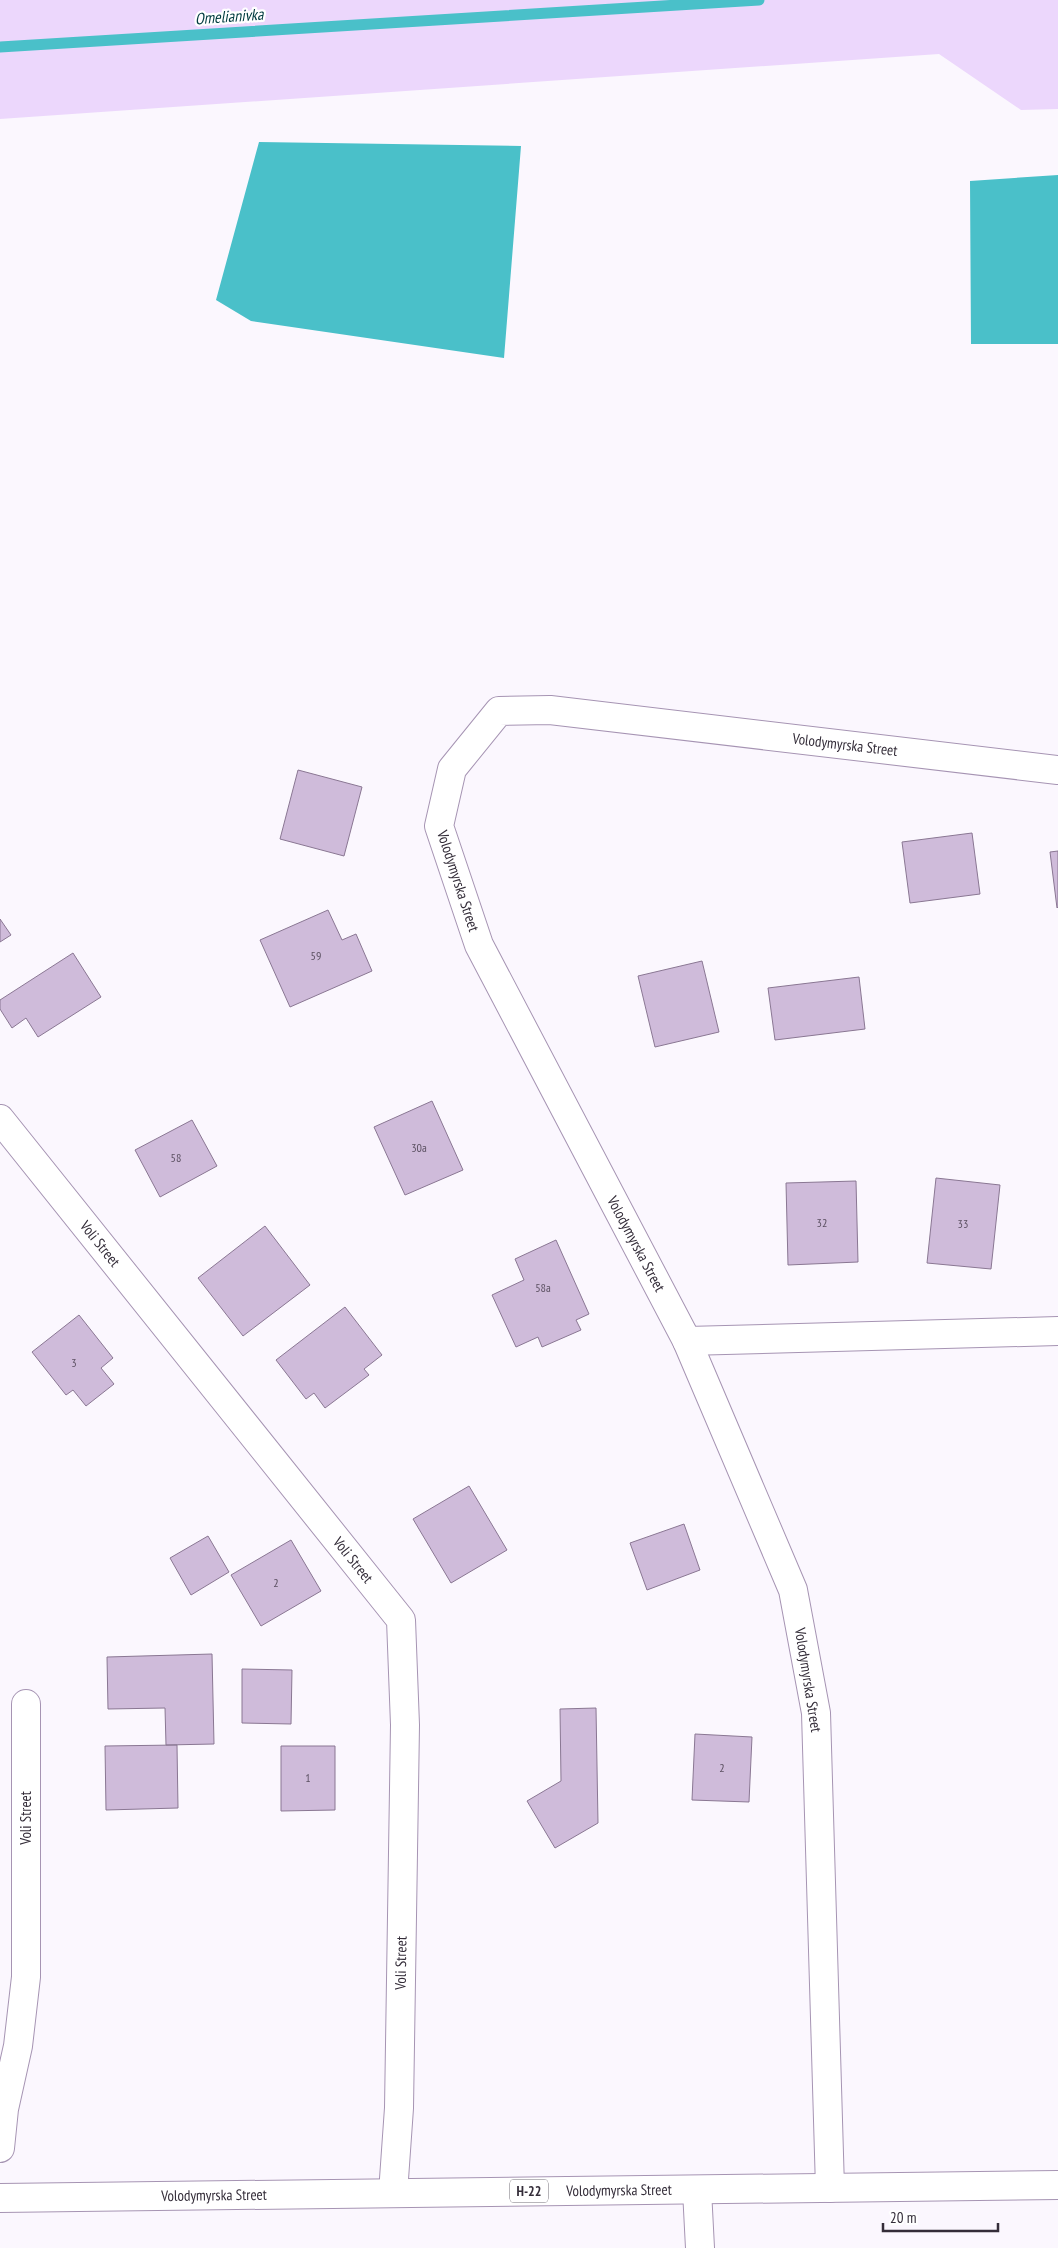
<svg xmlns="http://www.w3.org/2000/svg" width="1058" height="2248" font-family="'PT Sans Narrow',sans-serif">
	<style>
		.green { fill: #ecd7fc }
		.water { fill: #4ac0c9 }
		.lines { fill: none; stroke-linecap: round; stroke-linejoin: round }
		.stream { stroke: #4ac0c9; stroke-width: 11 }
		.building { fill: #cfbbda; stroke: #8a7793 }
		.minor-casing { stroke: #a694b3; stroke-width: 30 }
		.major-casing { stroke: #a694b3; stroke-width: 30 }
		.minor { stroke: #fff; stroke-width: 28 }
		.major { stroke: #fff; stroke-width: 28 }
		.labels { text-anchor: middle; stroke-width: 4.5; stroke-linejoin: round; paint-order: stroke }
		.number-label { font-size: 12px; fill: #5b5061 }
		.shield { fill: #fff; stroke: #716c74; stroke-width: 1 }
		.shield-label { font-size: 14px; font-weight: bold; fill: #342d39 }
		.street-label { font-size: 15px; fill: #342d39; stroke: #fff }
		.water-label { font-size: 16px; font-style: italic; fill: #013b3f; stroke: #fff }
	</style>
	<rect width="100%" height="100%" fill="#fbf7fe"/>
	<path class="green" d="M 0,0 L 1058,0 L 1058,109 L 1021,110 L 939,54 L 0,119 Z"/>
	<path class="water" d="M 259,142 L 521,146 L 504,358 L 251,321 L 216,300 Z
		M 1058,175 L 1058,344 L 971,344 L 970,181 Z"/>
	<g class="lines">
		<path class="stream" d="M 0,47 L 759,0"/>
	</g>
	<path class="building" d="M 298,770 L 362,787 L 344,856 L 280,839 Z
		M 972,833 L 980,894 L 910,903 L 902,842 Z
		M 1058,851 L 1058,907 L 1057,908 L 1050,852 Z
		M 328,910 L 342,940 L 356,934 L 372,971 L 290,1007 L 260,940 Z
		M 0,919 L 11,935 L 0,942 Z
		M 73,953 L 101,997 L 38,1037 L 26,1018 L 12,1028 L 0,1009 L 0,1000 Z
		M 702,961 L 719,1032 L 655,1047 L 638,976 Z
		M 859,977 L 865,1029 L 775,1040 L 768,988 Z
		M 432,1101 L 463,1170 L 405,1195 L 374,1127 Z
		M 192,1120 L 217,1166 L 160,1197 L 135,1150 Z
		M 936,1178 L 1000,1185 L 991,1269 L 927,1263 Z
		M 856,1181 L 858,1262 L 788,1265 L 786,1183 Z
		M 265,1226 L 310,1285 L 243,1336 L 198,1278 Z
		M 556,1240 L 589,1314 L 576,1320 L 581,1330 L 542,1347 L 538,1337 L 516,1347 L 492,1295 L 524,1280 L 515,1259 Z
		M 345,1307 L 382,1355 L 364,1369 L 369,1375 L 325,1408 L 314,1393 L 306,1399 L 276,1360 Z
		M 79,1315 L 113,1358 L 101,1368 L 114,1384 L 86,1406 L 73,1390 L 66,1395 L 32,1352 Z
		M 469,1486 L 507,1550 L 451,1583 L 413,1519 Z
		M 684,1524 L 700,1570 L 647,1590 L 630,1543 Z
		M 208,1536 L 229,1572 L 191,1595 L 170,1558 Z
		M 291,1540 L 321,1591 L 261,1626 L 231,1575 Z
		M 212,1654 L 214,1744 L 166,1745 L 165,1708 L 108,1709 L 107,1657 Z
		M 242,1669 L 292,1670 L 291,1724 L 242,1723 Z
		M 596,1708 L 598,1823 L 555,1848 L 527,1801 L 561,1781 L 560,1709 Z
		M 695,1734 L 752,1737 L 749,1802 L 692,1800 Z
		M 177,1745 L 178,1808 L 106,1810 L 105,1746 Z
		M 281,1746 L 335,1746 L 335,1810 L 281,1811 Z"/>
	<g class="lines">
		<g class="minor-casing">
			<g id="minor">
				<path id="s1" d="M 0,1119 L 401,1620 L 405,1725 L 399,2108 L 393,2193"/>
				<path d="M 687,1341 L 1058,1331"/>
				<path d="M 0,2148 L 4,2109 L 18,2046 L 26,1977 L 26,1704"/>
				<path id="s2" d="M 830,2188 L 816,1713 L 793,1590 L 687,1341 L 479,945 L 439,826 L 452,769 L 499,711 L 550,710 L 1058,770"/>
				<path d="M 697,2190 L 700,2248"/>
			</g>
		</g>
		<g class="major-casing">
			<g id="major">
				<path id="s3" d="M 0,2198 L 1058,2185"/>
			</g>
		</g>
		<use href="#minor" class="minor"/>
		<use href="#major" class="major"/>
	</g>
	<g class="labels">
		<g class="number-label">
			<text x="316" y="960">59</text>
			<text x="419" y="1152">30а</text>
			<text x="176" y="1162">58</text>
			<text x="822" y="1227">32</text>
			<text x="963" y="1228">33</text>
			<text x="543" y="1292">58а</text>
			<text x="74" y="1367">3</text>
			<text x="276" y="1587">2</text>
			<text x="722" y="1772">2</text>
			<text x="308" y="1782">1</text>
		</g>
		<rect class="shield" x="510" y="2179.5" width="38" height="23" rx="4"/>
		<g class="shield-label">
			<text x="529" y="2196">Н-22</text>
		</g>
		<g class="street-label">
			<text dy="5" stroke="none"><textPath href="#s2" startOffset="1925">Volodymyrska Street</textPath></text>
			<text transform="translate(458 881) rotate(72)" y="5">Volodymyrska Street</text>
			<text dy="5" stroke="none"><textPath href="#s1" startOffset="160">Voli Street</textPath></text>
			<text transform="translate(636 1244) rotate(62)" y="5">Volodymyrska Street</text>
			<text dy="5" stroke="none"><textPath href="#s1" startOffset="565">Voli Street</textPath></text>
			<text transform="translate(808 1680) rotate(81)" y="5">Volodymyrska Street</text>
			<text transform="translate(26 1818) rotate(-90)" y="5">Voli Street</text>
			<text transform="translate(401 1963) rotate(-89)" y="5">Voli Street</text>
			<text dy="5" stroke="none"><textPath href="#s3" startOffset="619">Volodymyrska Street</textPath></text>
			<text dy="5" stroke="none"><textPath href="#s3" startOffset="214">Volodymyrska Street</textPath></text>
		</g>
		<g class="water-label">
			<text transform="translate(229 16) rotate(-4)" y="6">Omelianivka</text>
		</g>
	</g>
	<path d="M883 2223v8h115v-8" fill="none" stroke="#342d39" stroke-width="2.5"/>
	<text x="890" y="2223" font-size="15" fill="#342d39" stroke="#ffffff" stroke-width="4" paint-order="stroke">20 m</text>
</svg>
